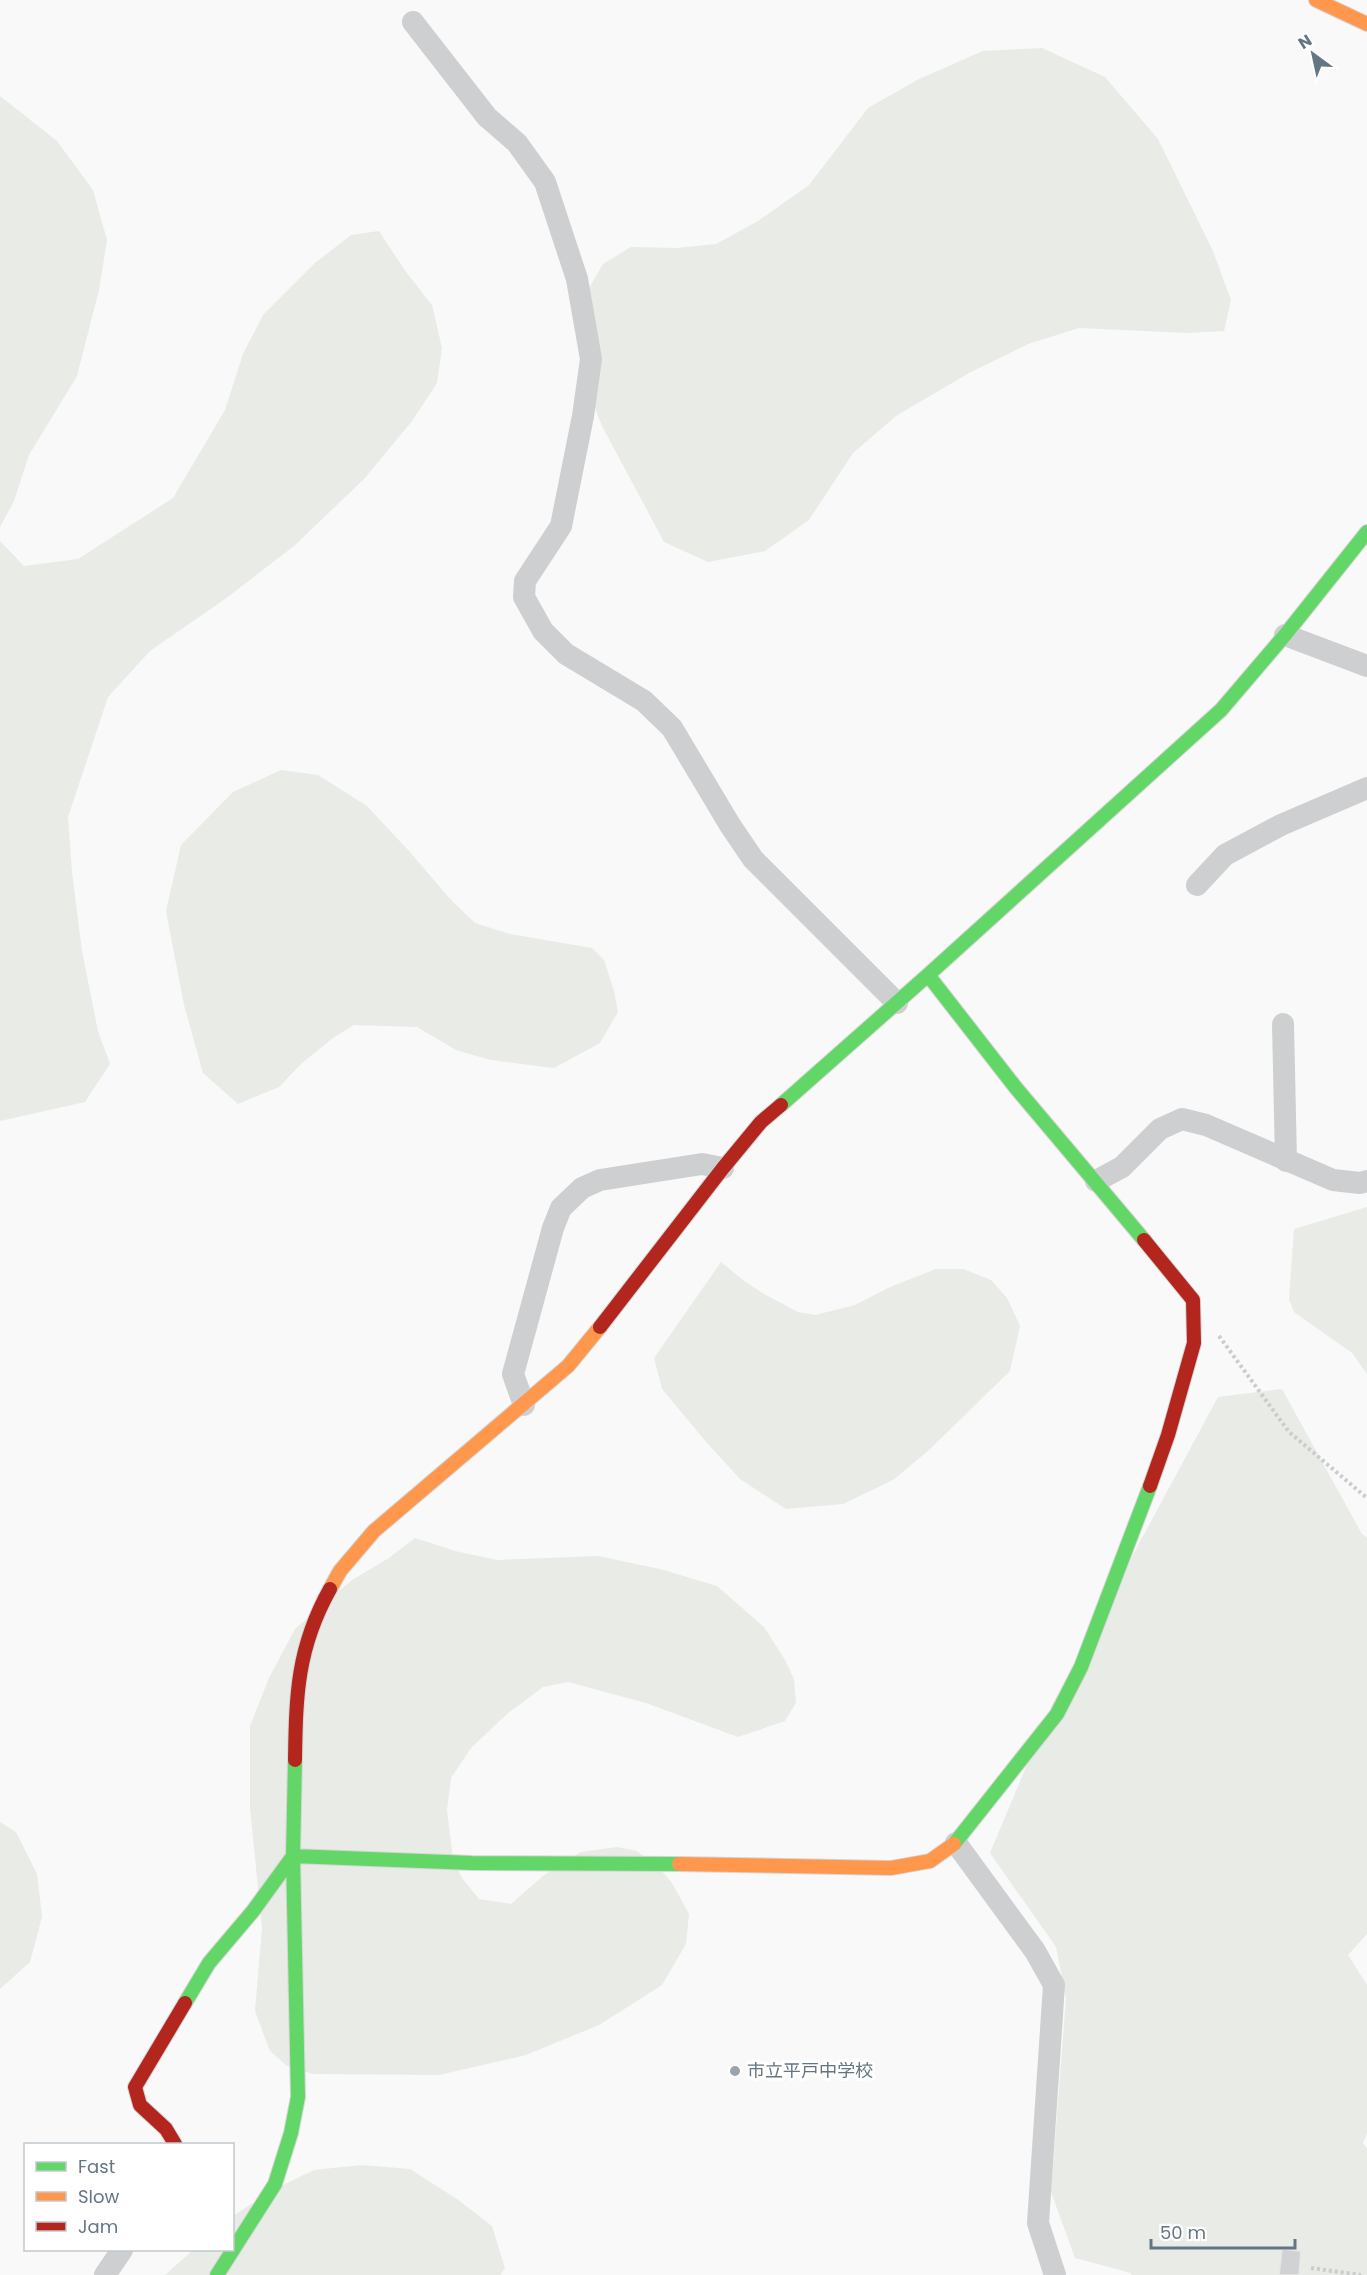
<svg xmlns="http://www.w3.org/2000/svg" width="1367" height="2275" font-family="Poppins,'Noto Sans JP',sans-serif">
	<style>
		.green { fill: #e8ebe6 }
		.building { fill: #d0d2d3; stroke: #e8e8e8; stroke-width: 1.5 }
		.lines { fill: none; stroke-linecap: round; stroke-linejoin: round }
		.fast-casing { stroke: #d5d6d7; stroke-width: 16 }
		.slow-casing { stroke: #d5d6d7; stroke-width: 16 }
		.jam-casing { stroke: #d5d6d7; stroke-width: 16 }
		.path { stroke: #cbcccd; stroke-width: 4; stroke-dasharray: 3 3; stroke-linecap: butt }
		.street { stroke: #cecfd0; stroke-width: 22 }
		.fast { stroke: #63d668; stroke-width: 14 }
		.slow { stroke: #ff974d; stroke-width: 14 }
		.jam { stroke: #b3261e; stroke-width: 14 }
		.poi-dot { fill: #99a4ac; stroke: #fff; stroke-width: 2 }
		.labels { text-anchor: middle; stroke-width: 6; stroke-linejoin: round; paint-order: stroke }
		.poi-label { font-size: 18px; fill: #657683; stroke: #fff; text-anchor: start }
	</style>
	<rect width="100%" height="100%" fill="#f9f9f9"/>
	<path class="green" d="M 1042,48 L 1105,77 L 1158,139 L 1213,251 L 1231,300 L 1224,331 L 1187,333 L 1079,328 L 1028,344 L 969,373 L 896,416 L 853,453 L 809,520 L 765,551 L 708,562 L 664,542 L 602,426 L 580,370 L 586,293 L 603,264 L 631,247 L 676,248 L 716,244 L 758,221 L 809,185 L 868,108 L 919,79 L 983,51 Z
		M 0,96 L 57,141 L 93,190 L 107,240 L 99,290 L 77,376 L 29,455 L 14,501 L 0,527 Z
		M 379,231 L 406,272 L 432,305 L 442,348 L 437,383 L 412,421 L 364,479 L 294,546 L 225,599 L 150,651 L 108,697 L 68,817 L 72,872 L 82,951 L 98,1031 L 110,1064 L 85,1102 L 0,1121 L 0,541 L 24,566 L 78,559 L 173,498 L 225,410 L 243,354 L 263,315 L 315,263 L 351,235 Z
		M 281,770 L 318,775 L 367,806 L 409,851 L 451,900 L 475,923 L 510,934 L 592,948 L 604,960 L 614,991 L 618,1012 L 600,1043 L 554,1068 L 491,1060 L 456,1050 L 417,1027 L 354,1025 L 333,1038 L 302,1063 L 279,1087 L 238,1104 L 203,1073 L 184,1005 L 166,911 L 181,845 L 233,792 Z
		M 1367,1207 L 1367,1374 L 1352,1353 L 1294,1312 L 1289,1299 L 1294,1229 Z
		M 721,1262 L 744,1281 L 764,1294 L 798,1312 L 815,1315 L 855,1305 L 890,1287 L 936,1269 L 963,1269 L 991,1280 L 1007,1298 L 1020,1326 L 1010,1371 L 929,1450 L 893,1480 L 843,1504 L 786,1509 L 740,1479 L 707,1443 L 662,1389 L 654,1358 Z
		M 1282,1389 L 1362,1534 L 1367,1537 L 1367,1934 L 1348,1955 L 1367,1985 L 1367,2134 L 1363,2143 L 1367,2149 L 1367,2275 L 1131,2275 L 1131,2273 L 1075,2258 L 1051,2192 L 1066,1998 L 1056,1947 L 990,1853 L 1052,1705 L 1218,1397 Z
		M 415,1538 L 455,1551 L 497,1560 L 598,1556 L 660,1569 L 717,1586 L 764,1627 L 785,1660 L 794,1679 L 796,1703 L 785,1721 L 738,1737 L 646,1703 L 568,1682 L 543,1687 L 507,1714 L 471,1748 L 451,1778 L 447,1810 L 453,1859 L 462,1878 L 479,1899 L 511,1904 L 543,1876 L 581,1852 L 617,1847 L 637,1851 L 660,1869 L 672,1883 L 689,1914 L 686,1944 L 662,1985 L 599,2025 L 526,2055 L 439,2075 L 313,2074 L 287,2066 L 270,2051 L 255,2011 L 262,1928 L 250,1808 L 250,1726 L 269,1678 L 295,1629 L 352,1580 L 389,1558 Z
		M 0,1822 L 16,1832 L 37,1874 L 42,1917 L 30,1962 L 0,1989 Z
		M 361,2165 L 410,2169 L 457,2199 L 492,2226 L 505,2268 L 500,2275 L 165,2275 L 193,2250 L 232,2250 L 233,2216 L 271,2191 L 314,2170 Z"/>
	<path class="building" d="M 1282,2249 L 1301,2251 L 1299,2275 L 1279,2275 Z"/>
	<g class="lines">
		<g class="fast-casing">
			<path id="fast" d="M 928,975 L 1016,1088 L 1144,1240
				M 781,1105 L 928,975 L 1221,710 L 1285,635 L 1367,532
				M 954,1844 L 1057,1714 L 1081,1667 L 1150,1486
				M 185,2003 L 209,1963 L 253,1911 L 293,1856 L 472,1863 L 679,1864
				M 217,2275 L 275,2184 L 291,2133 L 298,2097 L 293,1856 L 295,1760"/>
		</g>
		<g class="slow-casing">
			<path id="slow" d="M 1316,0 L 1367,24
				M 330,1589 L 340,1571 L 374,1531 L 568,1366 L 600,1327
				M 679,1864 L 891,1868 L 930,1861 L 954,1844"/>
		</g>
		<g class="jam-casing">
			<path id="jam" d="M 1144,1240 L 1193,1300 L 1194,1343 L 1168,1435 L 1150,1486
				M 600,1327 L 723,1168 L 761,1122 L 781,1105
				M 295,1760 C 296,1695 297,1648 330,1589
				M 175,2144 L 166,2129 L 140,2105 L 135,2087 L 185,2003"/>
		</g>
		<path class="path" d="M 1219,1336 L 1289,1432 L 1367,1498
			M 1311,2268 L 1361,2275"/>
		<path class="street" d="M 413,22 L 487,117 L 517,143 L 545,182 L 577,279 L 591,359 L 583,416 L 561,526 L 525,581 L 524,597 L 543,631 L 566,654 L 644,701 L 672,728 L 730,825 L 753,859 L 897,1003
			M 1285,635 L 1367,666
			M 1197,885 L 1225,855 L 1281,825 L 1367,788
			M 1283,1024 L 1286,1161
			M 1096,1181 L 1122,1167 L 1160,1129 L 1182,1119 L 1206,1125 L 1333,1180 L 1360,1183 L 1367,1181
			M 524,1405 L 513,1374 L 553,1228 L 561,1208 L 582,1188 L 600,1180 L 702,1164 L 723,1168
			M 956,1843 L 1035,1951 L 1054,1985 L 1038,2223 L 1055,2275
			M 105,2275 L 122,2250"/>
		<use href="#fast" class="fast"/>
		<use href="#slow" class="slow"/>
		<use href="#jam" class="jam"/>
	</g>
	<circle class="poi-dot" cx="735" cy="2071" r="6"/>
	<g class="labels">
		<g class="poi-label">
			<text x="747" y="2077">市立平戸中学校</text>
		</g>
	</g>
	<rect x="24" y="2143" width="210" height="108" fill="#ffffff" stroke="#c1c8cd" stroke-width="1.5"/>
	<rect x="36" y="2162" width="30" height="9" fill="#63d668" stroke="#c1c8cd" stroke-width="1.5"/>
	<text x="78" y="2173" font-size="18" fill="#657683">Fast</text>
	<rect x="36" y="2192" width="30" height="9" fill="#ff974d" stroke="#c1c8cd" stroke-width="1.5"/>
	<text x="78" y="2203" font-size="18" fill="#657683">Slow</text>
	<rect x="36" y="2222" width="30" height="9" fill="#b3261e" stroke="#c1c8cd" stroke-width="1.5"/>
	<text x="78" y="2233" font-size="18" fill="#657683">Jam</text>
	<g transform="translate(1313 54) rotate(327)" stroke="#ffffff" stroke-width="4.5" paint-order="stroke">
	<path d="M0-4.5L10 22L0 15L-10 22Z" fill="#657683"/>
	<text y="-9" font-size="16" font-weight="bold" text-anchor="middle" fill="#657683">N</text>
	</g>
	<path d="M1151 2239v9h144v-9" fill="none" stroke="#657683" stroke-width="3"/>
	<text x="1160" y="2239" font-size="18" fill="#657683" stroke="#ffffff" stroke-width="4.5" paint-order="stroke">50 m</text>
</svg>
